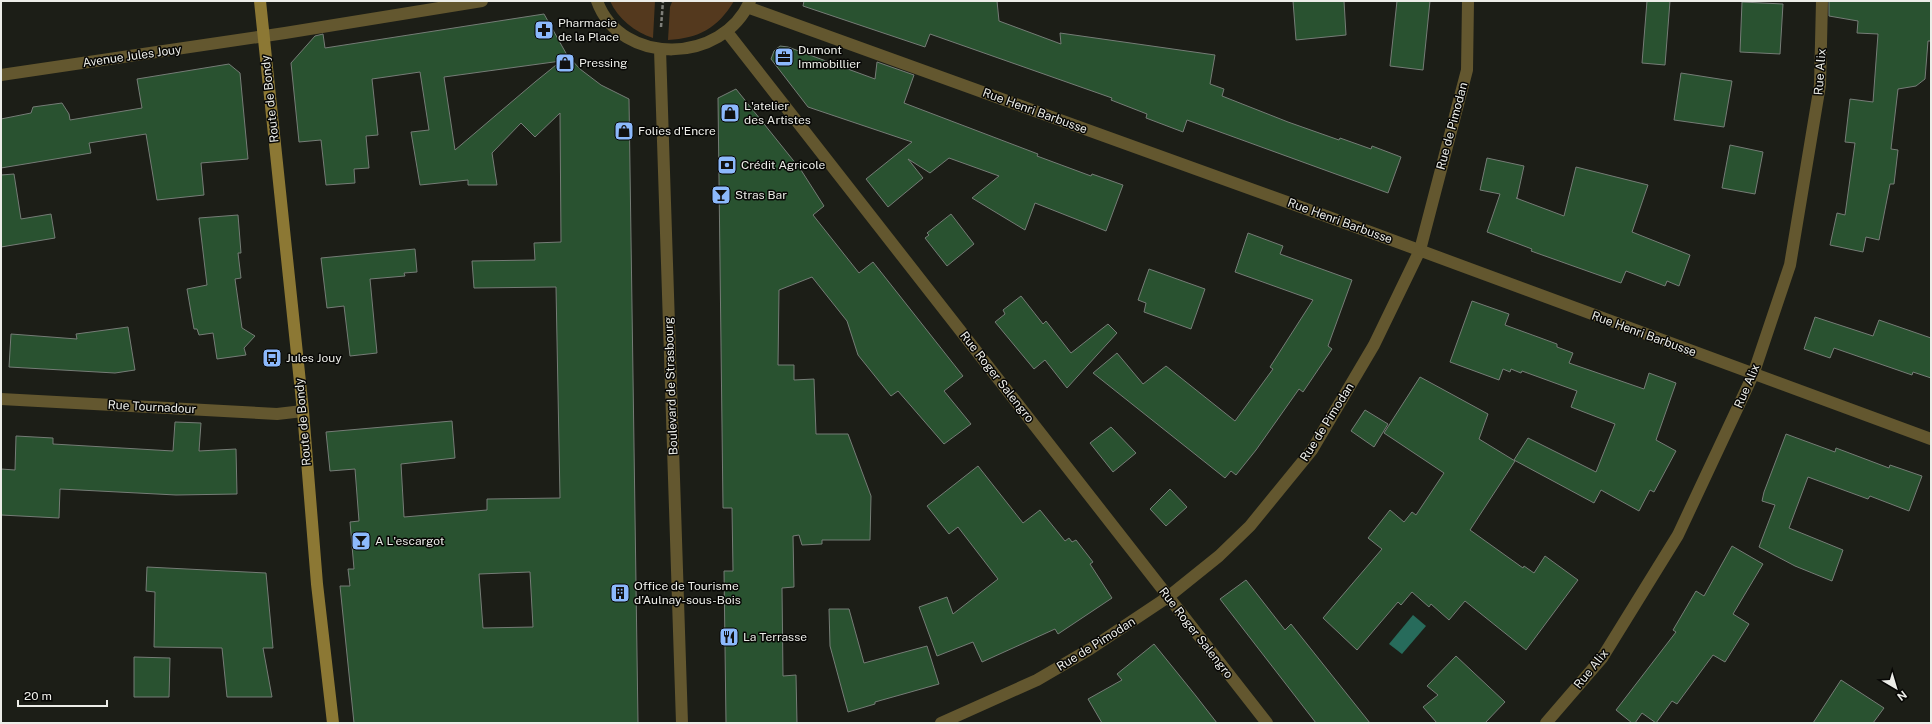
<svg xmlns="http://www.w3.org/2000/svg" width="1932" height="724" font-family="'Public Sans',sans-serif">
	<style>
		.green { fill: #54391e }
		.water { fill: #276b5b }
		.building { fill: #295230; stroke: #757c76; fill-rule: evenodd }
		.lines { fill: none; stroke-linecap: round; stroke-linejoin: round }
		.path { stroke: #7f807a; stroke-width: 2.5; stroke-dasharray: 4 2; stroke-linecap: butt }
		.street { stroke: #63572f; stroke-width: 12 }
		.secondary { stroke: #8c7834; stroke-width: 12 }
		.labels { text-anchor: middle; stroke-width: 3; stroke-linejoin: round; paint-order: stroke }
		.poi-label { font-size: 12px; fill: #ecede8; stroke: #070705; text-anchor: start }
		.street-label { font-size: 12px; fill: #ecede8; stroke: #070705 }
	</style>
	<rect width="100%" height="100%" fill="#1c1e17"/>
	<path class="green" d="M 610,1 L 655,1 L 653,38 C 635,32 618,19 610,1 Z
		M 679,1 L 734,1 C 717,29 699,38 668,40 L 670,7 L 672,2 Z"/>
	<path class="water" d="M 1413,615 L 1426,626 L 1402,654 L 1389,644 Z"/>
	<path class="building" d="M 804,1 L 997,1 L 999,21 L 1061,44 L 1060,33 L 1215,55 L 1210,84 L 1224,89 L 1222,96 L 1288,122 L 1339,140 L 1340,138 L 1371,149 L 1372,146 L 1401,157 L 1388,193 L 1187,120 L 1183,132 L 1146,118 L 1147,114 L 1111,100 L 1112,98 L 930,34 L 925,47 L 803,6 Z
		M 1293,1 L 1344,1 L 1346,35 L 1296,40 Z
		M 1397,1 L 1430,1 L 1423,70 L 1390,66 Z
		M 1647,1 L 1670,1 L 1665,65 L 1642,63 Z
		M 1829,1 L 1931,1 L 1931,41 L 1928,41 L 1925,79 L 1916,86 L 1898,89 L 1891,149 L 1898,150 L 1894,184 L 1890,184 L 1879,240 L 1866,237 L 1863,252 L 1830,245 L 1837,213 L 1845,215 L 1855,143 L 1845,142 L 1850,99 L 1873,102 L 1878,34 L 1857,33 L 1858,21 L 1829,16 Z
		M 1742,2 L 1783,4 L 1780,54 L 1740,52 Z
		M 544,14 L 567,55 L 580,69 L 601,85 L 629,99 L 638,723 L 354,723 L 340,586 L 350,586 L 348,569 L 354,569 L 350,522 L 359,521 L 355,469 L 330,471 L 326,432 L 452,421 L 455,458 L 401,464 L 404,517 L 487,510 L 487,499 L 560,498 L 556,287 L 474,288 L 472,261 L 535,260 L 534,243 L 561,242 L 560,113 L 535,137 L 521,123 L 492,153 L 497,185 L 468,185 L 468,180 L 420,185 L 411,132 L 429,130 L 420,72 L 372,79 L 378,135 L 366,136 L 369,168 L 354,169 L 355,183 L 326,185 L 321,140 L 299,142 L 291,63 L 315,36 L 323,34 L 325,48 ZM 561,61 L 535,82 L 455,150 L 444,77 ZM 530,572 L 533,627 L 483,628 L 479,574 Z
		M 780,46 L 788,47 L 875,79 L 877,62 L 914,75 L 904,103 L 1038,154 L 1037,156 L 1091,176 L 1092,174 L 1123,185 L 1106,231 L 1035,203 L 1025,230 L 972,198 L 999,176 L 949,158 L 930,173 L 908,159 L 923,178 L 888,207 L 866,179 L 912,142 L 808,107 L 771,59 L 774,51 Z
		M 229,64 L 240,73 L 248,159 L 201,163 L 204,195 L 157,200 L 146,134 L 89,143 L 91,153 L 1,168 L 1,119 L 31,113 L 33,107 L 62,103 L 69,114 L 70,120 L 142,108 L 137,79 Z
		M 1681,73 L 1732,81 L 1724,127 L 1674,120 Z
		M 736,89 L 801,170 L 824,206 L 813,215 L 859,273 L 873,262 L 963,376 L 944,391 L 971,424 L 944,444 L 898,391 L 891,396 L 858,355 L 847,321 L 812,277 L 779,290 L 778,365 L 794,365 L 794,380 L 814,379 L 816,434 L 848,434 L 871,496 L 870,540 L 822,540 L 822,544 L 802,545 L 799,535 L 793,536 L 794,587 L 782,588 L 783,676 L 796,675 L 797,723 L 726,723 L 724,571 L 733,571 L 732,508 L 723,508 L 718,98 Z
		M 1730,145 L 1763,152 L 1755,194 L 1722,188 Z
		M 1487,158 L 1524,166 L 1517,198 L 1516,198 L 1564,216 L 1576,167 L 1648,185 L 1632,232 L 1690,255 L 1679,286 L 1667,281 L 1665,286 L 1626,271 L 1621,283 L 1531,251 L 1532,249 L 1487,232 L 1500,194 L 1480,190 Z
		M 14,174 L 21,219 L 51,214 L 55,238 L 1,247 L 1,175 Z
		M 951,214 L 974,244 L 947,266 L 925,238 L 929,235 L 927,233 Z
		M 238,215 L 241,253 L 238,253 L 241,278 L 235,279 L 242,328 L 255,336 L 244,348 L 246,355 L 217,359 L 213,333 L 199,335 L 197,329 L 194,329 L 187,289 L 207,285 L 199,218 Z
		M 1248,233 L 1283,246 L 1280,254 L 1352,280 L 1328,346 L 1332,349 L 1303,392 L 1299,389 L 1256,450 L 1236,475 L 1231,471 L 1225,478 L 1093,373 L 1117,353 L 1143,384 L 1166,366 L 1235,421 L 1273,369 L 1270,367 L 1313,300 L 1235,272 Z
		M 415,249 L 417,272 L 404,273 L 405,276 L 370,279 L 377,353 L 350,356 L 344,306 L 327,308 L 321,258 Z
		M 1149,269 L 1205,289 L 1191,329 L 1144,312 L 1146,303 L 1138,300 Z
		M 1021,296 L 1043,324 L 1046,321 L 1071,353 L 1108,324 L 1117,333 L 1067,388 L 1045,360 L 1034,369 L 995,322 L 1005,314 L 1003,310 Z
		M 1472,301 L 1509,314 L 1505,325 L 1557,344 L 1557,347 L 1573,353 L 1569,363 L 1644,389 L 1649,373 L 1676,383 L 1656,440 L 1676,451 L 1654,492 L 1650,490 L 1639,511 L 1601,490 L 1594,503 L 1514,460 L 1528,438 L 1596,472 L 1615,424 L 1571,407 L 1577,391 L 1522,371 L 1521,373 L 1511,369 L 1510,372 L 1503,369 L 1499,380 L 1450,362 Z
		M 1815,317 L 1873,336 L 1879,320 L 1931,338 L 1931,378 L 1913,372 L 1912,375 L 1834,348 L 1830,358 L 1804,349 Z
		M 128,327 L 135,370 L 115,373 L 9,367 L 11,334 L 77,339 L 76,334 Z
		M 1420,377 L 1488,414 L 1479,439 L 1515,461 L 1470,530 L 1523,568 L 1524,566 L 1534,573 L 1545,556 L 1578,580 L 1526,650 L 1465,601 L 1449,620 L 1431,604 L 1429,607 L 1412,592 L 1401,605 L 1398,602 L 1357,650 L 1323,618 L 1382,549 L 1368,538 L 1390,510 L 1404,522 L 1412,512 L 1416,515 L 1444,473 L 1384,433 Z
		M 1365,410 L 1388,424 L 1374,447 L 1351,431 Z
		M 175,422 L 201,423 L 199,451 L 236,449 L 237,494 L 176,495 L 60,489 L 59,518 L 1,515 L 1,469 L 15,470 L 16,436 L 53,438 L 53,444 L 173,451 Z
		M 1111,427 L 1136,453 L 1113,472 L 1090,443 Z
		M 1786,434 L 1835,452 L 1836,448 L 1889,468 L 1890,465 L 1922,476 L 1909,511 L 1870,496 L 1868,499 L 1808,477 L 1789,528 L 1843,550 L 1832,581 L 1795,566 L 1759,547 L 1775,505 L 1762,501 L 1764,492 Z
		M 978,466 L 1023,523 L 1040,510 L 1065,541 L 1069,538 L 1072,542 L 1076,540 L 1093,562 L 1090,564 L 1112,598 L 1058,634 L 1055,629 L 982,662 L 973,642 L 937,656 L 919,607 L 947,597 L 953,614 L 998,579 L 958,527 L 949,534 L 927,506 Z
		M 1170,489 L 1187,507 L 1166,526 L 1150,509 Z
		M 1732,546 L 1763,564 L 1733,614 L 1749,624 L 1725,662 L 1713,655 L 1677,704 L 1672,701 L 1656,723 L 1642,713 L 1635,723 L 1632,723 L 1616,710 L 1676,632 L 1673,630 L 1696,591 L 1704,596 Z
		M 147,567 L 266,573 L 273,648 L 263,648 L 272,697 L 227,697 L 222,648 L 154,647 L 155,592 L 146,591 Z
		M 1246,580 L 1285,630 L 1291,624 L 1370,723 L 1316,723 L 1220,599 Z
		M 829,609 L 849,609 L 864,663 L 927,646 L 939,684 L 875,702 L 875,704 L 848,712 L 830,646 Z
		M 1154,644 L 1196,696 L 1217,723 L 1102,723 L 1088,699 L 1122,680 L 1117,674 Z
		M 1456,656 L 1505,702 L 1485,723 L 1437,723 L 1423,707 L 1438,695 L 1427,686 Z
		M 134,657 L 170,658 L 169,697 L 134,697 Z
		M 1841,680 L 1884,708 L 1873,723 L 1813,723 Z"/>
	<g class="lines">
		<path class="path" d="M 661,27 L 663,1"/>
		<path class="street" d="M 597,1 C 621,67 723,64 750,1
			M 747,7 L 1370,232 L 1931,439
			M 727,32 L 1267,723
			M 660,49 L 682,723
			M 1,75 L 285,33 L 482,1
			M 1,399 L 277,414 L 303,411
			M 941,723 L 1037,680 L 1090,649 L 1168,597 L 1219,556 L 1250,526 L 1312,450 L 1374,345 L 1420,250 L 1467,70 L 1468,1
			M 1546,723 L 1602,658 L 1678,535 L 1753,375 L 1790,265 L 1820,85 L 1822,1"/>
		<path class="secondary" d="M 260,1 L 303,411 L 317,584 L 333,723"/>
	</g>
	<defs>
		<g id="pharmacy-square" transform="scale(1)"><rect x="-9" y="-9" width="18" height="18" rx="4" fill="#8cb9fc" stroke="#070705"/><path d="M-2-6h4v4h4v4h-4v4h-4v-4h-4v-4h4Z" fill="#111"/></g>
		<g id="office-square" transform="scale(1)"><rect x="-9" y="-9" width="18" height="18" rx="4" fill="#8cb9fc" stroke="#070705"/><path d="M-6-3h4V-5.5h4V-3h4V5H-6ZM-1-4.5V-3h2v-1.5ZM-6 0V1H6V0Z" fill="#111"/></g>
		<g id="shop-square" transform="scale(1)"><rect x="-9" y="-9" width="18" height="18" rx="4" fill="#8cb9fc" stroke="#070705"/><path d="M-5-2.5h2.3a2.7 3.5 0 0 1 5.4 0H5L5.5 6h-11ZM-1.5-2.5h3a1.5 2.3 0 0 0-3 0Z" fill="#111"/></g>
		<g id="bank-square" transform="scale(1)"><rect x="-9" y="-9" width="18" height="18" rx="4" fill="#8cb9fc" stroke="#070705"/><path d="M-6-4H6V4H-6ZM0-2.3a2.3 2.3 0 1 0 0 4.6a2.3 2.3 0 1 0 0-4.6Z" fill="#111"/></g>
		<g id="bar-square" transform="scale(1)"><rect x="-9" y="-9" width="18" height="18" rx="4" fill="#8cb9fc" stroke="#070705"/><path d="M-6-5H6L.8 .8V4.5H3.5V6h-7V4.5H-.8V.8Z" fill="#111"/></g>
		<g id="bus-square" transform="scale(1)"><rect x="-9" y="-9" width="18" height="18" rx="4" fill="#8cb9fc" stroke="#070705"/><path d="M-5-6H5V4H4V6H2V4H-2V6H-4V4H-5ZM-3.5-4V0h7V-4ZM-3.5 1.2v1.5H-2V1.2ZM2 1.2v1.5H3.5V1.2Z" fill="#111"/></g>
		<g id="building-square" transform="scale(1)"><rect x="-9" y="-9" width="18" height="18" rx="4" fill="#8cb9fc" stroke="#070705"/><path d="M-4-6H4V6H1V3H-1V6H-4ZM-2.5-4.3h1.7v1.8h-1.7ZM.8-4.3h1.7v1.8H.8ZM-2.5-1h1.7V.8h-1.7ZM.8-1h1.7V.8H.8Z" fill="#111"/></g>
		<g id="restaurant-square" transform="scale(1)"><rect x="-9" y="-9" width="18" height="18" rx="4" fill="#8cb9fc" stroke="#070705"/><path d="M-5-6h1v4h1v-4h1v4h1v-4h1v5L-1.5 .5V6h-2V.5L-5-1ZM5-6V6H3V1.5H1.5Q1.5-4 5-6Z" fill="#111"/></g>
	</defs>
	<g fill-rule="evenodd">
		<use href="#pharmacy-square" x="544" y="30"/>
		<use href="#office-square" x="784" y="57"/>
		<use href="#shop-square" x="565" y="63"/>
		<use href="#shop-square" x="730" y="113"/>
		<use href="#shop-square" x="624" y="131"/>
		<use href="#bank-square" x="727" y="165"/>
		<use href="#bar-square" x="721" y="195"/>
		<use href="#bus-square" x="272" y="358"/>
		<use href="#bar-square" x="361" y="541"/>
		<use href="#building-square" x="620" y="593"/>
		<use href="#restaurant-square" x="729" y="637"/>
	</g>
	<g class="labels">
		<g class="poi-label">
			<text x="558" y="27">Pharmacie<tspan x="558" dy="14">de la Place</tspan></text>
			<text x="798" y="54">Dumont<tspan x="798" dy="14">Immobillier</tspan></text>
			<text x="579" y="67">Pressing</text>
			<text x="744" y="110">L'atelier<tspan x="744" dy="14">des Artistes</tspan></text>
			<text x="638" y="135">Folies d'Encre</text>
			<text x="741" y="169">Crédit Agricole</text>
			<text x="735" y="199">Stras Bar</text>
			<text x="286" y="362">Jules Jouy</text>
			<text x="375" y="545">A L'escargot</text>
			<text x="634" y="590">Office de Tourisme<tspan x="634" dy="14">d’Aulnay-sous-Bois</tspan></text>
			<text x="743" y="641">La Terrasse</text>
		</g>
		<g class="street-label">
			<text transform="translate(132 56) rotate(-8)" y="4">Avenue Jules Jouy</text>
			<text transform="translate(1820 72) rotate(-86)" y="4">Rue Alix</text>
			<text transform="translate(270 99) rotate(-96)" y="4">Route de Bondy</text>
			<text transform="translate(1035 111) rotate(20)" y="4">Rue Henri Barbusse</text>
			<text transform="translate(1452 126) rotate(-75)" y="4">Rue de Pimodan</text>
			<text transform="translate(1340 221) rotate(20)" y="4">Rue Henri Barbusse</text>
			<text transform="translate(1644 334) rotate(20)" y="4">Rue Henri Barbusse</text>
			<text transform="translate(997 377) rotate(52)" y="4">Rue Roger Salengro</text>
			<text transform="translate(671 386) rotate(-92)" y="4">Boulevard de Strasbourg</text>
			<text transform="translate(1747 386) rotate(-67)" y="4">Rue Alix</text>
			<text transform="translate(152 407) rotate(3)" y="4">Rue Tournadour</text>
			<text transform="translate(303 422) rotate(-95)" y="4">Route de Bondy</text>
			<text transform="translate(1327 422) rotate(-58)" y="4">Rue de Pimodan</text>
			<text transform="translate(1196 633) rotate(52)" y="4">Rue Roger Salengro</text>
			<text transform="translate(1096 644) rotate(-32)" y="4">Rue de Pimodan</text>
			<text transform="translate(1591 669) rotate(-51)" y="4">Rue Alix</text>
		</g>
	</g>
	<rect width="1932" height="724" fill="none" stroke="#ecede8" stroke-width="4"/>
	<g transform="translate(1896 688) rotate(142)" stroke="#070705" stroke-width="3" paint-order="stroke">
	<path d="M0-3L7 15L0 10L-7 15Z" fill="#ecede8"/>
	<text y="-6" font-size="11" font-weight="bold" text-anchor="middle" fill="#ecede8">N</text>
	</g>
	<path d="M18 700v6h89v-6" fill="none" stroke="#ecede8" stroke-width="2"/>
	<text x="24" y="700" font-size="12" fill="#ecede8" stroke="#070705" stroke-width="3" paint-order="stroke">20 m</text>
</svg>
